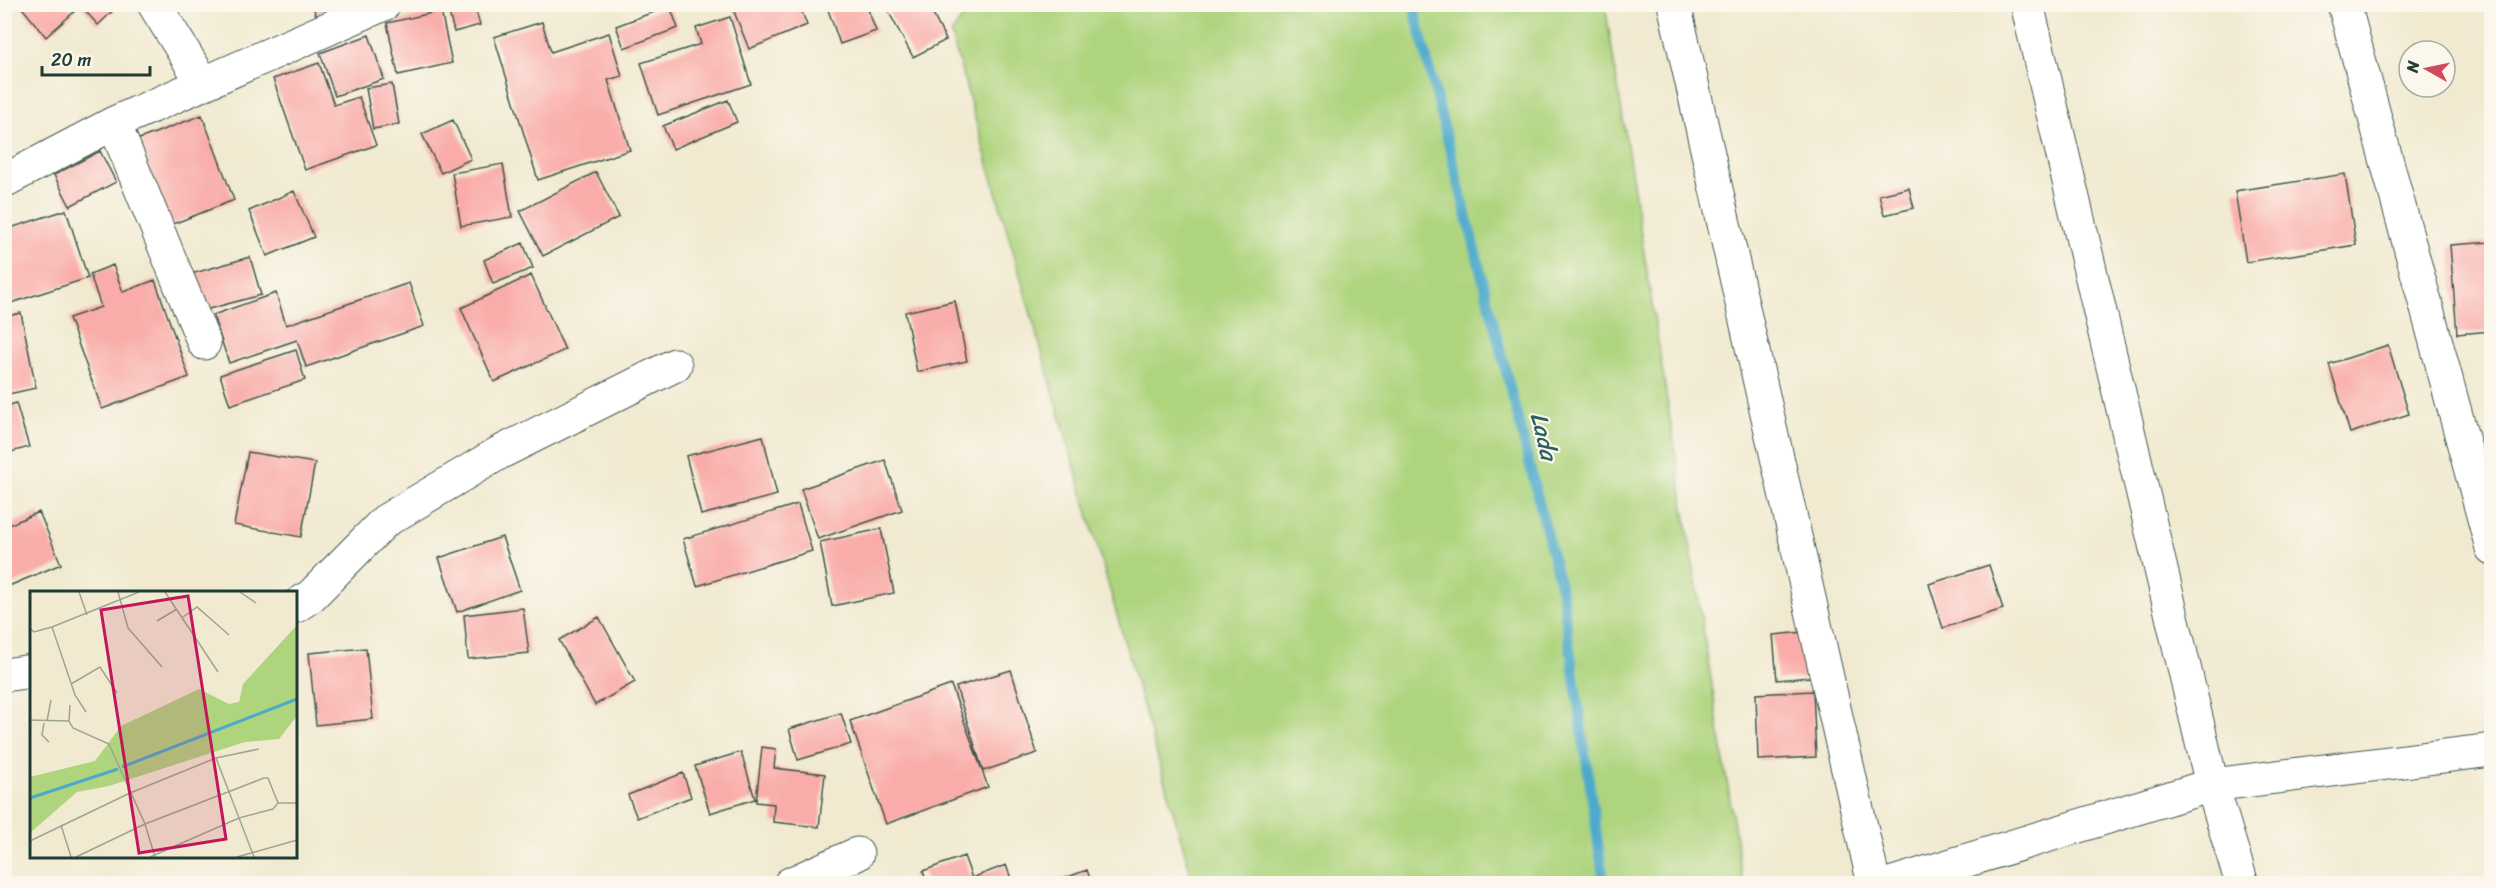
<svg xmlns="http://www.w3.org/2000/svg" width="2496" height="888" font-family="Sriracha,sans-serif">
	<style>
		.green { fill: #aed47e; stroke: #668859; stroke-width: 1.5 }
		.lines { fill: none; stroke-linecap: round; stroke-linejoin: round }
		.stream { stroke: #4daacb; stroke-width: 10 }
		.building { fill: #f9aca9 }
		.minor-casing { stroke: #3e574c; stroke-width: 35 }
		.minor { stroke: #fff; stroke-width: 33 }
		.labels { text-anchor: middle; stroke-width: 4.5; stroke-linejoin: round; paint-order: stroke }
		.water-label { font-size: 24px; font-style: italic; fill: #2d5e61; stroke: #fbf7ec }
		.inset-river { fill: none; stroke: #4daacb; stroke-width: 3 }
		.inset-road { fill: none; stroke: #9da592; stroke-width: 1.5 }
		.view { fill: #c2185b; fill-opacity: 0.15; stroke: #c2185b; stroke-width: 3 }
		.inset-edge { fill: none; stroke: #1f3d34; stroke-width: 3 }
	</style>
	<rect width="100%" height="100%" fill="#fbf7ec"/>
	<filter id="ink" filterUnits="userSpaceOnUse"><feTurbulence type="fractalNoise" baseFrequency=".0167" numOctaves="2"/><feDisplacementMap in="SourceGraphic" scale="12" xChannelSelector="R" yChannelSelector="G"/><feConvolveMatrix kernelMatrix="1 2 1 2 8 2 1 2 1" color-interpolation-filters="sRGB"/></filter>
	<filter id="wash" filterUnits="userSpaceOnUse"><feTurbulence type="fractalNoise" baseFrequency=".008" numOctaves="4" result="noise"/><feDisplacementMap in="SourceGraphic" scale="24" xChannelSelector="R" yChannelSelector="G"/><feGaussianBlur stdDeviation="1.35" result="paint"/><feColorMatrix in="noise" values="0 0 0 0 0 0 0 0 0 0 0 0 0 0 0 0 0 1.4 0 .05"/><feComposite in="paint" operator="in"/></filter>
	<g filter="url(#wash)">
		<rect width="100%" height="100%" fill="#f1ead1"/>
		<path class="green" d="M 972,4 L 1605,5 L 1743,883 L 1201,884 L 1191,874 L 951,34 Z"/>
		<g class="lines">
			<path class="stream" d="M 1413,4 L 1562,593 L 1604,884"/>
		</g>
		<g id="blocks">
			<path class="building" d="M 19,4 L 68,4 L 74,12 L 46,37 Z
				M 79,4 L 120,4 L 98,25 Z
				M 312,4 L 379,4 L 320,27 Z
				M 474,4 L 480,25 L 454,32 L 447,5 Z
				M 731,4 L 799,4 L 807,25 L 749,49 Z
				M 826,4 L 866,4 L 876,31 L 840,44 Z
				M 885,5 L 928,5 L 946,40 L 913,57 Z
				M 670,6 L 678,28 L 624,48 L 616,26 Z
				M 441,11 L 452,63 L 398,75 L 387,23 Z
				M 730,17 L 751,84 L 658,115 L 641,63 L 701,44 L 696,28 Z
				M 542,22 L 551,52 L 609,33 L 622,76 L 608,80 L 630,150 L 538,180 L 494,37 Z
				M 369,35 L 384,79 L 335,96 L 320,53 Z
				M 319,63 L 334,105 L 359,97 L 376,145 L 305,170 L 273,79 Z
				M 392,84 L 399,124 L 373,129 L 366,88 Z
				M 728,100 L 737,122 L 673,149 L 663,126 Z
				M 202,115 L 234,200 L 168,226 L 134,141 Z
				M 453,120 L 471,159 L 441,173 L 422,134 Z
				M 100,151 L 116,182 L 70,206 L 54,175 Z
				M 503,164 L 512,217 L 461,226 L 452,173 Z
				M 596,172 L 619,217 L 543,256 L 520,211 Z
				M 2345,174 L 2356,245 L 2246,262 L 2235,191 Z
				M 1909,188 L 1914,208 L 1884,215 L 1879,195 Z
				M 294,191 L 314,237 L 267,256 L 249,211 Z
				M 66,210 L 88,278 L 5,305 L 4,230 Z
				M 2492,242 L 2492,331 L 2457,334 L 2450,245 Z
				M 523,243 L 533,268 L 493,284 L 484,260 Z
				M 250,257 L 261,295 L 201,311 L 191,274 Z
				M 113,265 L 123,292 L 155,280 L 189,377 L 102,409 L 69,318 L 101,307 L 90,274 Z
				M 531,275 L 565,350 L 494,382 L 461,308 Z
				M 409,283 L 424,326 L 306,367 L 297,340 L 229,363 L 213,315 L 276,293 L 286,325 Z
				M 955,301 L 967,361 L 917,372 L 905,312 Z
				M 21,313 L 36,388 L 4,395 L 4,317 Z
				M 2388,345 L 2409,414 L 2350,433 L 2329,364 Z
				M 296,350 L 305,380 L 230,405 L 220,375 Z
				M 16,403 L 29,447 L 4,454 L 4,407 Z
				M 763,436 L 777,495 L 701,515 L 686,456 Z
				M 248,452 L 315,463 L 301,537 L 234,525 Z
				M 885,460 L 902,510 L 818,539 L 801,489 Z
				M 798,504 L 812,551 L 697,586 L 683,539 Z
				M 39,512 L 61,564 L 4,588 L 4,527 Z
				M 881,529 L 894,593 L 832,606 L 820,542 Z
				M 502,537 L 520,590 L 457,612 L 439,558 Z
				M 1989,565 L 2003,609 L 1943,628 L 1929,584 Z
				M 523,608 L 529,653 L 468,659 L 464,615 Z
				M 599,617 L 635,682 L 595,705 L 559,640 Z
				M 1805,632 L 1810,677 L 1777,680 L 1773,635 Z
				M 366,648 L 373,719 L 316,725 L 309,653 Z
				M 1011,670 L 1037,753 L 983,771 L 956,687 Z
				M 951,685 L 988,787 L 886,824 L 850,721 Z
				M 1813,691 L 1816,757 L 1758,760 L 1756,694 Z
				M 841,713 L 851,744 L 798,760 L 789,729 Z
				M 762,747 L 776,749 L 774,768 L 825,774 L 819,827 L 773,822 L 774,804 L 756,802 Z
				M 741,752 L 755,799 L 710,813 L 695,766 Z
				M 683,773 L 691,797 L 637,818 L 628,795 Z
				M 964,856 L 972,878 L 1006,865 L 1013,884 L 927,884 L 923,871 Z
				M 1087,870 L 1092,884 L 1052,884 L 1051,883 Z"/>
		</g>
	</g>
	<g filter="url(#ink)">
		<use href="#blocks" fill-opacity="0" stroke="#3e574c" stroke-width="1.5"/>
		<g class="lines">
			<g class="minor-casing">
				<path id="minor" d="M 154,4 L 203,83
					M 1674,4 L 1874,884
					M 2027,4 L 2212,785 L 2242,884
					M 2344,4 L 2492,548
					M 114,123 L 204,343
					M 4,181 L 114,123 L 384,4
					M 296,606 L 311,596 L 385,521 L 499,453 L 675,365
					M 4,675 L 32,671
					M 790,884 L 857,854
					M 1890,884 L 2212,785 L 2492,750"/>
			</g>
			<use href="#minor" class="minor"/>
		</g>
	</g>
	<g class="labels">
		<g class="water-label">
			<text transform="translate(1544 436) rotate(76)" y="8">Lada</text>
		</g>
	</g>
	<g transform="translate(30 591)">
		<rect width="267" height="267" fill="#f1ead1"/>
		<path d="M 267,34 L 267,125 L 249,148 L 215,151 L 79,195 L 47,201 L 0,242 L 0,186 L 65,170 L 91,135 L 169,98 L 199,113 L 209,111 L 213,93 Z" fill="#aed47e"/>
		<path class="inset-river" d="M 92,176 L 267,108M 0,207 L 88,178"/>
		<path class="inset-road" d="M 49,1 L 57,24M 88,1 L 98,37 L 132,76M 135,1 L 188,81M 210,1 L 226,12M 153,26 L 167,16 L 199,44M 127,30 L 147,18M 22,36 L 45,104 L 56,121M 0,37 L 4,41 L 22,36 L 109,1M 41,93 L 70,76 L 87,102M 40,114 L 39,130 L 43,137 L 79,153 L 115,233 L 125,266M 0,129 L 39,130M 17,130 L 21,109M 14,132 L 12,144 L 19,151M 186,167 L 224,266M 31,234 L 41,266M 0,250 L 100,202 L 186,167 L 229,158M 46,266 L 115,233 L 234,187 L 238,187 L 248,212M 120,266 L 209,227 L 243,218 L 248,212 L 267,212M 207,266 L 267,249"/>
		<path class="view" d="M 158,5 L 196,248 L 109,262 L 71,19 Z"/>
		<rect width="267" height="267" class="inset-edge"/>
	</g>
	<rect width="2496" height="888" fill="none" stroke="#fbf7ec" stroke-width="24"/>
	<g transform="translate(2427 69) rotate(279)"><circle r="28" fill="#fbf7ec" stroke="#a3ada2" stroke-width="1.5"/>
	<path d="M0-4.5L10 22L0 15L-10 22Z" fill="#d1495b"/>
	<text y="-9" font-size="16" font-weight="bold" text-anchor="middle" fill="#1f3d34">N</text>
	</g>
	<path d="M42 66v9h108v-9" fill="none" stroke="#1f3d34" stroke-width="3"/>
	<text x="51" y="66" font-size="18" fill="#1f3d34" stroke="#fbf7ec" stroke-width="4.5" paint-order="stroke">20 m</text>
</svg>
